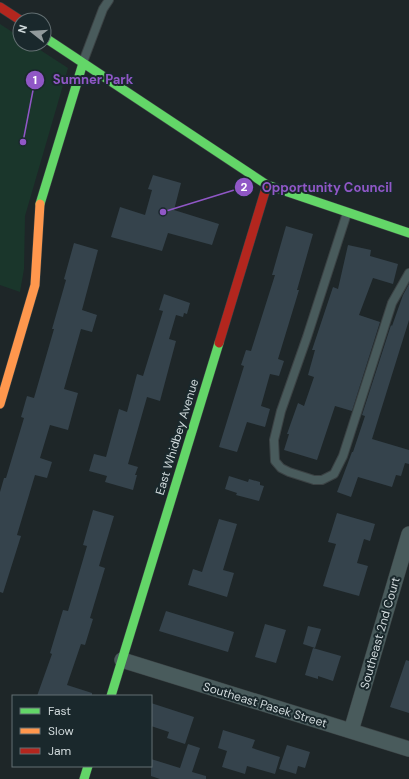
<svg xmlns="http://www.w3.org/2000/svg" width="409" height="779" font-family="'DM Sans',sans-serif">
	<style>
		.green { fill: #1a362b }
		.building { fill: #35434c }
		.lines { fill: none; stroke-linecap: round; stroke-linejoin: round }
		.lane-casing { stroke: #3b4244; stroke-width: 10 }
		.street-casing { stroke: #3b4244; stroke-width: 16 }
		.fast-casing { stroke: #3b4244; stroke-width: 10 }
		.slow-casing { stroke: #3b4244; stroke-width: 10 }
		.jam-casing { stroke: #3b4244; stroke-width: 10 }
		.lane { stroke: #495b5c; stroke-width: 8 }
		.street { stroke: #495b5c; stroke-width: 15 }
		.fast { stroke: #63d668; stroke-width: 9 }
		.slow { stroke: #ff974d; stroke-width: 9 }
		.jam { stroke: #b3261e; stroke-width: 9 }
		.labels { text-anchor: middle; stroke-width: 4; stroke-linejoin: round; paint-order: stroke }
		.street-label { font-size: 12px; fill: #d0d9db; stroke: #1a282c }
		.leader { fill: none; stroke: #9057c6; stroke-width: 1.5 }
		.callout-dot { fill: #9057c6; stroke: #1a282c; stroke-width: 1.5 }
		.mark-label { font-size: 12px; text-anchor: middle; font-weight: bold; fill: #fff }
		.callout-label { font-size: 13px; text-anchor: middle; font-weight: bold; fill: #9057c6; stroke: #1a282c; stroke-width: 4; stroke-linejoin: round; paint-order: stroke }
	</style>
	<rect width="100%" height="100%" fill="#1e2628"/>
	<path class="green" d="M 0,24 L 20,37 L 20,44 L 31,44 L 68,68 L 25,216 L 24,269 L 20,292 L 0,285 Z"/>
	<path class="building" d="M 153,175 L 181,183 L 174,210 L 219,224 L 212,245 L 168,233 L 162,251 L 111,237 L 120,207 L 145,215 L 152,190 L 148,189 Z
		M 286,226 L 313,234 L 297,290 L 299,290 L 278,359 L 284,361 L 279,376 L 270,374 L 261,406 L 270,409 L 265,427 L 247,422 L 237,452 L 219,447 L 244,366 L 241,365 L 246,350 L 251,351 L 275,275 L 272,275 Z
		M 74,243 L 98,250 L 82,310 L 97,315 L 92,332 L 81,329 L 64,389 L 78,393 L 68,430 L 50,425 L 40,458 L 52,462 L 47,478 L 35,475 L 17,535 L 21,536 L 3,593 L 0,592 L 0,492 L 4,478 L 6,478 L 24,418 L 21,417 L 27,396 L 34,398 L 54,329 L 52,329 L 66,280 L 64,279 Z
		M 348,245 L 371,250 L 370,256 L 398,264 L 393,284 L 373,278 L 359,315 L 380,322 L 352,411 L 335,406 L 317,460 L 284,450 L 289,434 L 287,434 L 298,403 L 304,406 L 314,377 L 308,375 L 315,350 L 312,350 L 333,287 L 338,289 Z
		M 409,284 L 409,320 L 372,439 L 409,450 L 409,464 L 405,463 L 401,476 L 396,475 L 392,487 L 358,477 L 351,497 L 337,492 L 352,452 L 353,452 L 365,416 L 362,415 L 391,325 L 392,326 L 403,295 Z
		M 164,294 L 190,303 L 187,314 L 184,313 L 183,317 L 176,315 L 169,339 L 176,341 L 160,401 L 147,397 L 128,464 L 138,467 L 135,475 L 137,475 L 133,490 L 105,482 L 107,476 L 89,471 L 94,454 L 106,457 L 119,409 L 127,412 L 137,374 L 143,376 L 163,311 L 159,310 Z
		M 229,476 L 248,482 L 249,479 L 260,482 L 260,485 L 264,486 L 259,501 L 236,495 L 237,493 L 225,489 Z
		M 93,510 L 114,516 L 99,566 L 105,568 L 90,618 L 93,619 L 85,645 L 81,644 L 67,685 L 92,693 L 92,696 L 37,696 L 52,654 L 50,653 L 63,610 L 68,611 L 87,546 L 83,545 Z
		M 337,513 L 375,524 L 370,541 L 364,539 L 357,563 L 368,566 L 359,596 L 323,586 L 336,544 L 328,542 Z
		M 219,519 L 237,524 L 223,570 L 234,573 L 227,597 L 188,585 L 193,569 L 202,572 Z
		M 166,611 L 234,632 L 228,652 L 159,631 Z
		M 265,624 L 286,630 L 276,663 L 255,657 Z
		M 308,626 L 321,629 L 315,648 L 303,644 Z
		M 313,648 L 341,656 L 333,681 L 318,676 L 318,679 L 305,675 Z
		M 406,660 L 409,661 L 409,713 L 390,707 Z
		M 151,703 L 194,717 L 185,744 L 167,738 L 169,732 L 151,726 Z
		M 223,730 L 255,740 L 252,748 L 280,757 L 275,774 L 247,766 L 245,774 L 222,767 L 227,751 L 218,748 Z
		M 188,744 L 200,748 L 192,772 L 206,776 L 206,779 L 160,779 L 151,776 L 151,759 L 180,768 Z
		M 287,745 L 310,752 L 305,768 L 298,766 L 296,774 L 279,769 Z"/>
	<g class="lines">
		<g class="lane-casing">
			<path id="lane" d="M 83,62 L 103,9 L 109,0
				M 347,213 L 307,337 L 281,411 L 274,440 L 275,461 L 281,468 L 289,472 L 314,480 L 322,480 L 334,474 L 343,456 L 392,303 L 409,273"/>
		</g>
		<g class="street-casing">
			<path id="street" d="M 122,660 L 409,749
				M 351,731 L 409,534"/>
		</g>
		<g class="fast-casing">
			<path id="fast" d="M 44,37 L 267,185 L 409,233
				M 40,204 L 83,63
				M 111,696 L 219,343
				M 84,779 L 88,766"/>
		</g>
		<g class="slow-casing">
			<path id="slow" d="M 0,404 L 35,285 L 40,204"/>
		</g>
		<g class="jam-casing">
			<path id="jam" d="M 0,7 L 20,20
				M 219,343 L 267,185"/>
		</g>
		<use href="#lane" class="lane"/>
		<use href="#street" class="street"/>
		<use href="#fast" class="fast"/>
		<use href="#slow" class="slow"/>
		<use href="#jam" class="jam"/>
	</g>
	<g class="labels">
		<g class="street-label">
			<text transform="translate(177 437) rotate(-73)" y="4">East Whidbey Avenue</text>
			<text transform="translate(380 633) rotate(-74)" y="4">Southeast 2nd Court</text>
			<text transform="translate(265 705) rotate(17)" y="4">Southeast Pasek Street</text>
		</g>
	</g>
	<path class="leader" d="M23 142L35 80M163 212L244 187"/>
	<g class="callout-dot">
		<circle cx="23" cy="142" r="4"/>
		<circle cx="163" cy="212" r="4"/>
		<circle cx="35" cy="80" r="10"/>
		<circle cx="244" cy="187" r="10"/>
	</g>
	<g class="mark-label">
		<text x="35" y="84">1</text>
		<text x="244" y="191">2</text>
	</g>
	<g class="callout-label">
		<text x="93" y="84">Sumner Park</text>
		<text x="327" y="192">Opportunity Council</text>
	</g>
	<rect x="12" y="695" width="140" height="72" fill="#1a282c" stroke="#636f72"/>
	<rect x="20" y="708" width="20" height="6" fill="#63d668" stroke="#636f72"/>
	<text x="48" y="715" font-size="12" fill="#d0d9db">Fast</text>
	<rect x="20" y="728" width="20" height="6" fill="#ff974d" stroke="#636f72"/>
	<text x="48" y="735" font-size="12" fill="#d0d9db">Slow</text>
	<rect x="20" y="748" width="20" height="6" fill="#b3261e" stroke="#636f72"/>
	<text x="48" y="755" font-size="12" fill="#d0d9db">Jam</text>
	<g transform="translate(32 32) rotate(287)"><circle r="19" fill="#1a282c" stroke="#636f72"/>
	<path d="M0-3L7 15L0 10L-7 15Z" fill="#929a9c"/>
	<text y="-6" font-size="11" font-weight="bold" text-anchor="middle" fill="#d0d9db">N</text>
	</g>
</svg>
